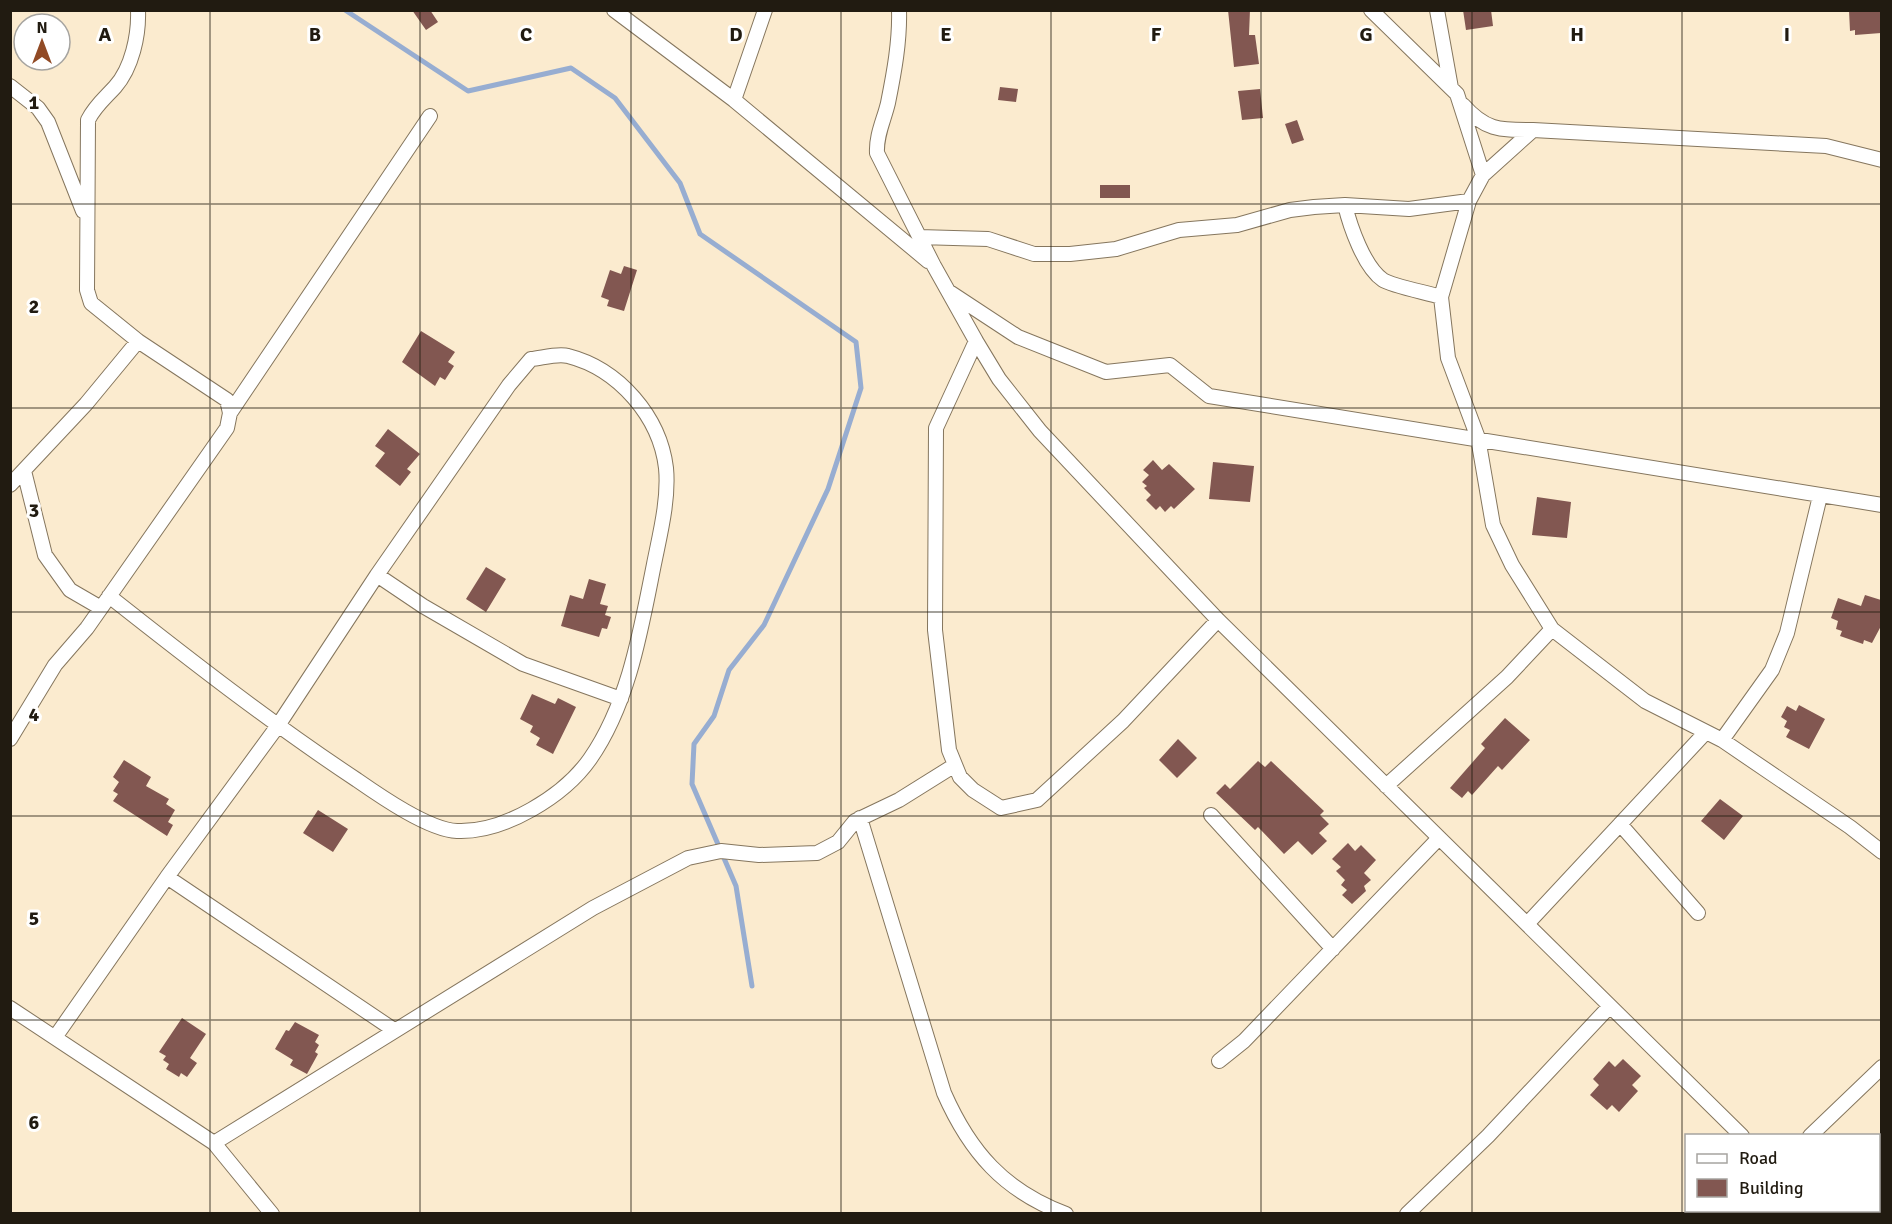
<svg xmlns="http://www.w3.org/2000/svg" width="1892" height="1224" font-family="Signika,sans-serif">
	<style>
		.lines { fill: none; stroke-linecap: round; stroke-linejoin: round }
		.stream { stroke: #97add1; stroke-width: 5 }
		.building { fill: #825751 }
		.street-casing { stroke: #85765e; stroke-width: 16 }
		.street { stroke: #fff; stroke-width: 14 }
		.grid { fill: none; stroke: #211b11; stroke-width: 1.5; stroke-opacity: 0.55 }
		.grid-label { font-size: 20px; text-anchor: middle; font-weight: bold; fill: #211b11; stroke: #fff; stroke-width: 6; stroke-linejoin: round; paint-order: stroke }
	</style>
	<rect width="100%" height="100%" fill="#fbebcf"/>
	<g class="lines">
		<path class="stream" d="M 345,10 L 468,91 L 571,68 L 615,98 L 680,183 L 700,234 L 856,342 L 861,388 L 828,489 L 764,625 L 729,670 L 714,716 L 694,744 L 692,784 L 736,886 L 752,986"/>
	</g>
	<path class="building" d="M 412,10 L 430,10 L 438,22 L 426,30 Z
		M 1228,10 L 1250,10 L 1249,35 L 1255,35 L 1259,64 L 1234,67 Z
		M 1463,10 L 1491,10 L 1493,26 L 1466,30 Z
		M 1849,10 L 1881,10 L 1881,33 L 1855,35 L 1855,30 L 1850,31 Z
		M 1000,87 L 1018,89 L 1016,102 L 998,100 Z
		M 1260,89 L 1263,118 L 1242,120 L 1238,91 Z
		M 1297,120 L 1304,140 L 1292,144 L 1285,124 Z
		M 1100,185 L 1130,185 L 1130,198 L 1100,198 Z
		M 624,266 L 637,270 L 624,311 L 607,306 L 609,300 L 601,297 L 610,270 L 621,274 Z
		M 421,331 L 455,352 L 448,362 L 454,366 L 445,380 L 440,377 L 435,386 L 402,362 Z
		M 388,429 L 420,454 L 407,469 L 411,472 L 400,486 L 375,466 L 385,453 L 375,446 Z
		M 1153,460 L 1162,470 L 1169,464 L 1195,489 L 1174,509 L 1171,506 L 1165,512 L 1160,506 L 1156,510 L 1146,500 L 1151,495 L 1144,488 L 1147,486 L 1142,482 L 1149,475 L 1143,470 Z
		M 1213,462 L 1254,466 L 1250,502 L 1209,499 Z
		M 1537,497 L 1571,502 L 1567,538 L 1532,535 Z
		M 486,567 L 506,579 L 486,612 L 466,599 Z
		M 589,579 L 606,584 L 600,604 L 608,606 L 605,615 L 611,617 L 607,629 L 602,628 L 599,637 L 561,626 L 570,595 L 583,599 Z
		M 1865,595 L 1881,600 L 1881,626 L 1872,643 L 1864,640 L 1863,644 L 1840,636 L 1842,631 L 1836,629 L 1838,621 L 1831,618 L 1838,598 L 1861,606 Z
		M 532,694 L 555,704 L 558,698 L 576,707 L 553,754 L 536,745 L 540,738 L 530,732 L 533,726 L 520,719 Z
		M 1799,705 L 1825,719 L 1809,749 L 1786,737 L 1790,730 L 1784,727 L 1787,721 L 1781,717 L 1787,706 L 1796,711 Z
		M 1505,718 L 1530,740 L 1502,770 L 1498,766 L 1472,795 L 1468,791 L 1462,798 L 1450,788 L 1485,748 L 1481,744 Z
		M 1178,739 L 1197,758 L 1177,778 L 1159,760 Z
		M 124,760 L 151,777 L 146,786 L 169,799 L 166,804 L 175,810 L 168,822 L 173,825 L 167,836 L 113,801 L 118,794 L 113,791 L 119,782 L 113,777 Z
		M 1258,761 L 1265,767 L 1271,761 L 1324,811 L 1320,815 L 1329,824 L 1319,833 L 1327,841 L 1312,855 L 1298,841 L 1284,854 L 1258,827 L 1255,830 L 1216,793 L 1225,784 L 1230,789 Z
		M 1720,799 L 1743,816 L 1724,840 L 1701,821 Z
		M 318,810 L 348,829 L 333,852 L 303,833 Z
		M 1348,843 L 1355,851 L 1361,845 L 1376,860 L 1364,873 L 1371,880 L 1364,886 L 1366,891 L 1352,904 L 1342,895 L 1347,890 L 1341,885 L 1345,880 L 1336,871 L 1341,867 L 1332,859 Z
		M 182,1018 L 206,1034 L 190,1058 L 197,1063 L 187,1077 L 181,1073 L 179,1077 L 166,1069 L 169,1064 L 163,1060 L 166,1056 L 159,1052 Z
		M 295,1022 L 319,1035 L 315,1042 L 319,1045 L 315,1052 L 318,1054 L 307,1074 L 290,1065 L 293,1060 L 275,1049 L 286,1030 L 289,1031 Z
		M 1623,1059 L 1641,1076 L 1632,1085 L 1638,1091 L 1619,1112 L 1612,1105 L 1607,1110 L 1590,1095 L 1599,1085 L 1593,1079 L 1609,1061 L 1615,1067 Z"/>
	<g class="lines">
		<g class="street-casing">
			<path id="street" d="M 614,10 L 734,100 L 928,261
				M 899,10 C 900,41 894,73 888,103 C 884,120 876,135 877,153 L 934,266 L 976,341 L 999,379 L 1040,431 L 1218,620 L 1742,1136
				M 1371,10 L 1457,94 L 1483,175
				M 1437,10 L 1451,88
				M 10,86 L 38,108 L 48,122 L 83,211
				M 734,100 L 765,10
				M 1463,105 C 1486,131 1500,130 1533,130
				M 1345,205 C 1350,226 1364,267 1383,280 C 1392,286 1429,293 1441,297 L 1448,358 L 1478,438 L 1493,525 L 1512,565 L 1552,629 L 1645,701 L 1722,740 L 1850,827 L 1882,852
				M 919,237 L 988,239 L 1034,254 L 1070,254 L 1116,249 L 1179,230 L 1237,225 L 1290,210 L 1314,207 L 1345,205 L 1409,209 L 1469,201 L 1483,175 L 1533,130 L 1826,146 L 1882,160
				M 951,293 L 1018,337 L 1106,372 L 1170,365 L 1209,396 L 1882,505
				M 1441,297 L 1469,201
				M 976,341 L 936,428 L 935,630 L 949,750 L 960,777 L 973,790 L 1001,808 L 1037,800 L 1123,721 L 1218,620
				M 230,413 L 430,116
				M 24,471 L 45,555 L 70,590 L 101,608
				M 10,485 L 86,404 L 138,341
				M 377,575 L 423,606 L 523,664 L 621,699
				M 10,739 L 55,665 L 87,628 L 227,428 L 230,413 L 227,400 L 138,341 L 91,303 L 87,290 L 88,120 C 95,106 104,99 115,87 C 132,68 139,35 138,10
				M 1722,740 L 1772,670 L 1787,633 L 1820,496
				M 1386,786 L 1507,677 L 1552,629
				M 1211,815 L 1333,949
				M 860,818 L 944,1093 C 970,1152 1004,1191 1066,1214
				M 1620,824 L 1698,913
				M 167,877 L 394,1030
				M 1527,924 L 1706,732
				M 10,1008 L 214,1143 L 272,1214
				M 56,1036 L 167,877 L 277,727 L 377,575 L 509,385 L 531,359 C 542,358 558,353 568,356 C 619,369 660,417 666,468 C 669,499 660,534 654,564 C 641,629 629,703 590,759 C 564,796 504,833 457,831 C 429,830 380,796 357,780 C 271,723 190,660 109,596
				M 1219,1061 L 1244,1041 L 1439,838
				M 1810,1136 L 1882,1067
				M 214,1143 L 593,908 L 688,858 L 721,851 L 759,855 L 817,853 L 838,842 L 855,821 L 899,800 L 955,765
				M 1818,1210 L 1821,1214
				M 1407,1214 L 1488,1136 L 1610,1006
				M 1797,1214 L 1800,1210"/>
		</g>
		<use href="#street" class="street"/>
	</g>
	<path class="grid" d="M 210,10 L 210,1214M 420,10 L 420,1214M 631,10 L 631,1214M 841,10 L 841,1214M 1051,10 L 1051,1214M 1261,10 L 1261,1214M 1472,10 L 1472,1214M 1682,10 L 1682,1214M 10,204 L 1882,204M 10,408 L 1882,408M 10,612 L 1882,612M 10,816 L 1882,816M 10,1020 L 1882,1020"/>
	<g class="grid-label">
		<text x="105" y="41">A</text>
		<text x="315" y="41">B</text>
		<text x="526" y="41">C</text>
		<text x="736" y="41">D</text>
		<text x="946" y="41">E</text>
		<text x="1156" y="41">F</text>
		<text x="1366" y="41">G</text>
		<text x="1577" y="41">H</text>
		<text x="1787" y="41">I</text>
		<text x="34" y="109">1</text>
		<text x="34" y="313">2</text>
		<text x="34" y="517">3</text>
		<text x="34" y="721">4</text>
		<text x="34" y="925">5</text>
		<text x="34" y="1129">6</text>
	</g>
	<rect width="1892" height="1224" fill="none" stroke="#211b11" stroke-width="24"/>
	<rect x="1685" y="1134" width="195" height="78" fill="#ffffff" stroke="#a6a4a0" stroke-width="1.5"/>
	<rect x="1697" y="1154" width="30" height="9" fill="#ffffff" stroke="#a6a4a0" stroke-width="1.5"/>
	<text x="1739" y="1164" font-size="18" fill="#211b11">Road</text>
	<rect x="1697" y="1179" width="30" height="18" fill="#825751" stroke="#a6a4a0" stroke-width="1.5"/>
	<text x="1739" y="1194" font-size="18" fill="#211b11">Building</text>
	<g transform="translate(42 42)"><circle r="28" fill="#ffffff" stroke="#a6a4a0" stroke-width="1.5"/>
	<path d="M0-4.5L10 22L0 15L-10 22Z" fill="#914a25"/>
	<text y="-9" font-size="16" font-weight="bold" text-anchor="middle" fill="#211b11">N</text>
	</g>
</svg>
